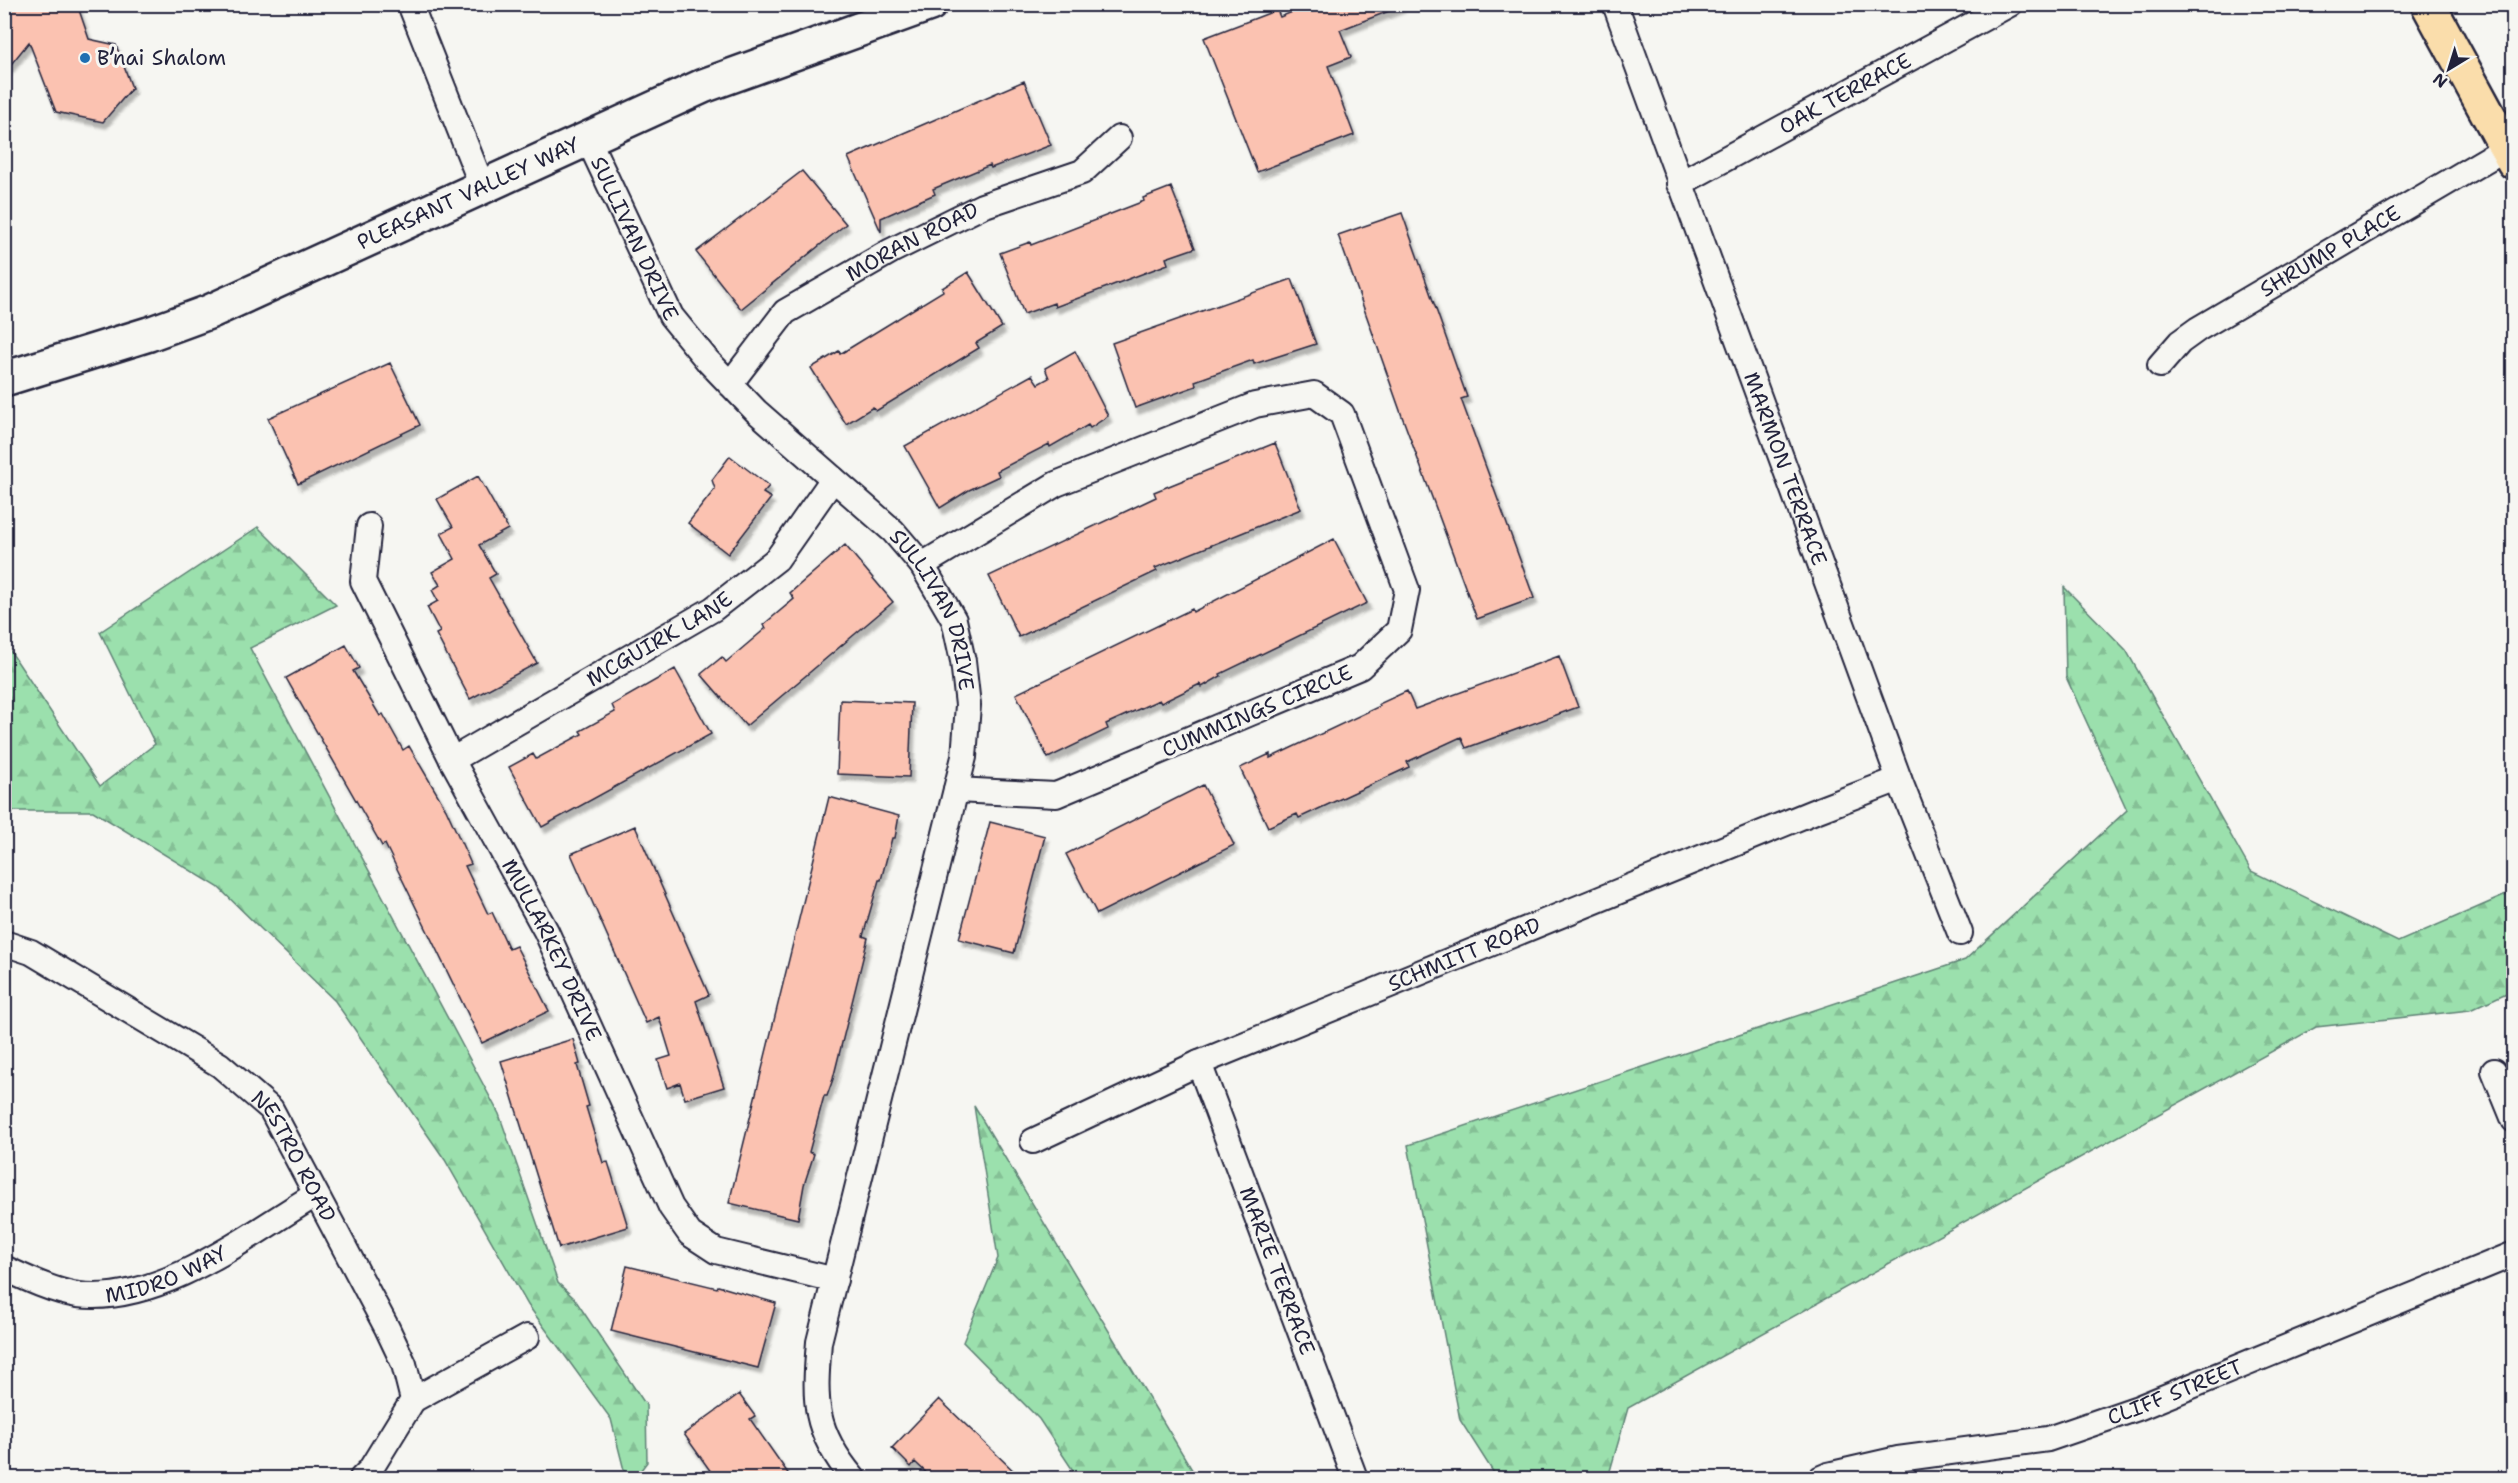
<svg xmlns="http://www.w3.org/2000/svg" width="2518" height="1483" font-family="'Shantell Sans',sans-serif">
	<style>
		.forest { fill: url(#forest-firs); stroke: #5e8174; stroke-width: 1.5 }
		.building { fill: #fbc2b1; stroke: #22223b; stroke-width: 1.5; filter: url(#shadow) }
		.lines { fill: none; stroke-linecap: round; stroke-linejoin: round }
		.minor-casing { stroke: #22223b; stroke-width: 28 }
		.secondary-casing { stroke: #22223b; stroke-width: 38 }
		.primary-casing { stroke: #22223b; stroke-width: 38 }
		.minor { stroke: #f6f6f2; stroke-width: 24 }
		.secondary { stroke: #f6f6f2; stroke-width: 33 }
		.primary { stroke: #faddab; stroke-width: 33 }
		.poi-dot { fill: #1f6fb2; stroke: #f6f6f2; stroke-width: 2 }
		.labels { text-anchor: middle; stroke-width: 6; stroke-linejoin: round; paint-order: stroke }
		.poi-label { font-size: 21px; fill: #22223b; stroke: #f6f6f2; text-anchor: start }
		.street-label { font-size: 21px; fill: #22223b; stroke: #f6f6f2 }
	</style>
	<defs>
		<pattern id="forest-firs" width="22" height="20" patternUnits="userSpaceOnUse" patternTransform="scale(1.5)"><rect width="22" height="20" fill="#9be0ad"/><path d="M5 1l3.5 6h-7zM16 11l3.5 6h-7z" fill="#85c096"/></pattern>
		<filter id="shadow"><feDropShadow dx="3.5" dy="6" stdDeviation="1.5" flood-color="#0004"/></filter>
	</defs>
	<rect width="100%" height="100%" fill="#f6f6f2"/>
	<filter id="ink" filterUnits="userSpaceOnUse"><feTurbulence type="fractalNoise" baseFrequency=".0167" numOctaves="2"/><feDisplacementMap in="SourceGraphic" scale="12" xChannelSelector="R" yChannelSelector="G"/><feConvolveMatrix kernelMatrix="1 2 1 2 8 2 1 2 1" color-interpolation-filters="sRGB"/></filter>
	<g filter="url(#ink)">
		<path class="forest" d="M 258,527 L 336,605 L 250,648 L 499,1114 L 558,1283 L 574,1298 L 646,1405 L 647,1462 L 635,1478 L 626,1478 L 611,1419 L 528,1305 L 445,1160 L 335,1001 L 218,887 L 93,811 L 5,811 L 5,643 L 100,786 L 155,744 L 100,632 Z
			M 2064,587 L 2126,650 L 2251,871 L 2398,942 L 2513,892 L 2513,990 L 2470,1010 L 2316,1027 L 1628,1408 L 1608,1478 L 1497,1478 L 1460,1420 L 1408,1145 L 1965,960 L 2127,810 L 2066,677 Z
			M 974,1106 L 1197,1478 L 1078,1478 L 1039,1419 L 963,1342 L 998,1258 Z"/>
		<path class="building" d="M 4,4 L 77,4 L 89,39 L 116,45 L 132,88 L 103,122 L 56,112 L 29,42 L 4,73 Z
			M 1312,4 L 1402,6 L 1340,30 L 1351,57 L 1328,66 L 1354,135 L 1257,172 L 1204,38 L 1277,10 L 1280,17 Z
			M 1024,81 L 1051,145 L 991,168 L 990,165 L 933,189 L 935,194 L 881,218 L 881,232 L 848,157 Z
			M 802,171 L 846,224 L 741,309 L 696,252 Z
			M 1171,187 L 1195,248 L 1166,258 L 1168,264 L 1055,307 L 1054,303 L 1024,314 L 1000,253 L 1030,242 L 1031,245 L 1144,201 L 1143,198 Z
			M 1402,213 L 1467,397 L 1461,399 L 1534,598 L 1477,619 L 1403,419 L 1338,235 Z
			M 968,272 L 1002,327 L 976,343 L 979,348 L 876,411 L 873,407 L 846,424 L 811,368 L 839,351 L 840,354 L 943,291 L 942,288 Z
			M 1292,279 L 1316,344 L 1254,364 L 1253,360 L 1195,381 L 1196,386 L 1135,408 L 1112,343 Z
			M 1075,351 L 1108,416 L 1090,428 L 1088,425 L 1050,447 L 1049,444 L 997,471 L 999,476 L 969,490 L 940,508 L 905,446 L 1032,375 L 1038,384 L 1049,378 L 1045,368 Z
			M 390,363 L 420,425 L 298,484 L 268,418 Z
			M 1275,443 L 1301,509 L 1155,568 L 1157,571 L 1019,637 L 989,576 L 1156,497 L 1154,492 Z
			M 730,456 L 769,486 L 763,493 L 771,498 L 728,554 L 688,523 L 715,489 L 712,480 Z
			M 478,476 L 508,529 L 479,545 L 496,574 L 489,578 L 537,663 L 470,699 L 436,634 L 440,632 L 427,607 L 438,601 L 432,590 L 440,585 L 432,572 L 455,559 L 441,533 L 453,527 L 437,499 Z
			M 1334,539 L 1367,603 L 1220,674 L 1221,676 L 1202,687 L 1200,684 L 1161,703 L 1159,700 L 1106,724 L 1108,729 L 1048,758 L 1016,694 L 1192,609 L 1193,612 Z
			M 845,545 L 893,602 L 746,726 L 701,674 L 722,657 L 726,662 L 766,628 L 763,625 L 794,599 L 790,593 Z
			M 346,645 L 359,668 L 353,671 L 380,716 L 383,714 L 403,750 L 409,746 L 446,809 L 471,864 L 465,866 L 488,914 L 492,912 L 509,949 L 516,946 L 549,1011 L 482,1043 L 385,844 L 382,846 L 286,678 Z
			M 1559,656 L 1578,707 L 1466,748 L 1461,737 L 1407,762 L 1409,767 L 1299,818 L 1297,814 L 1268,827 L 1240,768 L 1270,754 L 1270,758 L 1380,706 L 1379,704 L 1407,691 L 1415,709 Z
			M 675,669 L 711,734 L 542,827 L 509,767 L 533,754 L 536,759 L 582,734 L 580,731 L 615,712 L 612,705 Z
			M 840,700 L 912,703 L 909,777 L 837,774 Z
			M 1203,785 L 1234,845 L 1097,914 L 1066,854 Z
			M 829,797 L 899,816 L 895,838 L 892,838 L 881,880 L 879,880 L 863,936 L 868,938 L 833,1079 L 827,1096 L 824,1096 L 809,1152 L 814,1154 L 804,1185 L 798,1219 L 729,1203 Z
			M 990,822 L 1045,836 L 1014,953 L 959,939 Z
			M 635,826 L 709,995 L 696,1001 L 724,1087 L 685,1099 L 680,1083 L 667,1088 L 658,1060 L 671,1056 L 659,1017 L 646,1023 L 571,854 Z
			M 573,1039 L 580,1064 L 577,1065 L 589,1106 L 586,1107 L 603,1163 L 608,1162 L 628,1227 L 559,1248 L 501,1061 Z
			M 627,1266 L 717,1288 L 718,1286 L 776,1303 L 758,1368 L 611,1331 Z
			M 739,1394 L 755,1416 L 750,1419 L 792,1479 L 716,1479 L 684,1434 Z
			M 939,1399 L 1022,1479 L 933,1479 L 915,1462 L 911,1467 L 892,1448 Z"/>
		<g class="lines">
			<g class="minor-casing">
				<g id="minor">
					<path d="M 410,4 L 482,186"/>
					<path id="s1" d="M 1615,4 L 1899,779 L 1960,933"/>
					<path id="s2" d="M 587,137 L 671,316 L 707,360 L 756,411 L 893,531 L 922,565 L 954,620 L 963,661 L 968,705 L 964,757 L 819,1342 C 814,1402 813,1430 853,1478"/>
					<path id="s3" d="M 1679,184 L 2010,4"/>
					<path id="s4" d="M 2160,365 L 2180,342 L 2198,329 L 2506,148"/>
					<path id="s5" d="M 730,384 L 785,312 L 891,251 L 982,206 L 1082,172 L 1119,138"/>
					<path id="s6" d="M 369,526 L 363,581 L 452,760 L 546,931 L 671,1207 L 690,1234 L 716,1251 L 835,1280"/>
					<path d="M 922,565 L 1056,484 L 1255,405 L 1314,394 L 1342,414 L 1407,590 L 1399,630 L 1360,667 L 1056,795 L 956,790"/>
					<path id="s7" d="M 452,760 L 713,609 L 777,559 L 833,479"/>
					<path id="s8" d="M 4,943 L 31,952 L 220,1065 L 271,1109 L 387,1328 L 404,1364 L 413,1400 L 370,1470 L 362,1478"/>
					<path id="s9" d="M 1199,1063 L 1355,1478"/>
					<path d="M 2494,1071 L 2514,1120"/>
					<path id="s10" d="M 1033,1141 L 1199,1063 L 1813,812 L 1899,779"/>
					<path id="s11" d="M 4,1268 C 25,1278 55,1292 78,1295 C 159,1305 249,1235 315,1195"/>
					<path d="M 413,1400 L 527,1337"/>
					<path id="s12" d="M 1821,1478 L 1828,1475 L 1898,1459 L 2048,1439 L 2138,1408 L 2514,1254"/>
				</g>
			</g>
			<g class="secondary-casing">
				<g id="secondary">
					<path id="s13" d="M 4,379 L 149,334 L 209,312 L 703,86 L 930,4"/>
				</g>
			</g>
			<g class="primary-casing">
				<path id="primary" d="M 2428,4 L 2514,162"/>
			</g>
			<use href="#minor" class="minor"/>
			<use href="#secondary" class="secondary"/>
			<use href="#primary" class="primary"/>
		</g>
	</g>
	<circle class="poi-dot" cx="85" cy="58" r="6"/>
	<g class="labels">
		<g class="poi-label">
			<text x="97" y="65">B’nai Shalom</text>
		</g>
		<g class="street-label">
			<text dy="7" stroke="none"><textPath href="#s3" startOffset="189">OAK TERRACE</textPath></text>
			<text dy="7" stroke="none"><textPath href="#s13" startOffset="501">PLEASANT VALLEY WAY</textPath></text>
			<text dy="7" stroke="none"><textPath href="#s2" startOffset="112">SULLIVAN DRIVE</textPath></text>
			<text dy="7" stroke="none"><textPath href="#s5" startOffset="236">MORAN ROAD</textPath></text>
			<text dy="7" stroke="none"><textPath href="#s4" startOffset="206">SHRUMP PLACE</textPath></text>
			<text dy="7" stroke="none"><textPath href="#s1" startOffset="495">MARMON TERRACE</textPath></text>
			<text dy="7" stroke="none"><textPath href="#s2" startOffset="598">SULLIVAN DRIVE</textPath></text>
			<text dy="7" stroke="none"><textPath href="#s7" startOffset="240">MCGUIRK LANE</textPath></text>
			<text transform="translate(1257 711) rotate(-23)" y="7">CUMMINGS CIRCLE</text>
			<text dy="7" stroke="none"><textPath href="#s6" startOffset="470">MULLARKEY DRIVE</textPath></text>
			<text dy="7" stroke="none"><textPath href="#s10" startOffset="470">SCHMITT ROAD</textPath></text>
			<text dy="7" stroke="none"><textPath href="#s8" startOffset="368">NESTRO ROAD</textPath></text>
			<text dy="7" stroke="none"><textPath href="#s11" startOffset="171">MIDRO WAY</textPath></text>
			<text dy="7" stroke="none"><textPath href="#s9" startOffset="222">MARIE TERRACE</textPath></text>
			<text dy="7" stroke="none"><textPath href="#s12" startOffset="366">CLIFF STREET</textPath></text>
		</g>
	</g>
	<rect width="2518" height="1483" fill="none" stroke="#f6f6f2" stroke-width="24"/>
	<rect x="12" y="12" width="2494" height="1459" fill="none" stroke="#22223b" stroke-width="2" filter="url(#ink)"/>
	<g transform="translate(2449 69) rotate(218)" stroke="#f6f6f2" stroke-width="4.5" paint-order="stroke">
	<path d="M0-4.5L10 22L0 15L-10 22Z" fill="#22223b"/>
	<text y="-9" font-size="16" font-weight="bold" text-anchor="middle" fill="#22223b">N</text>
	</g>
</svg>
